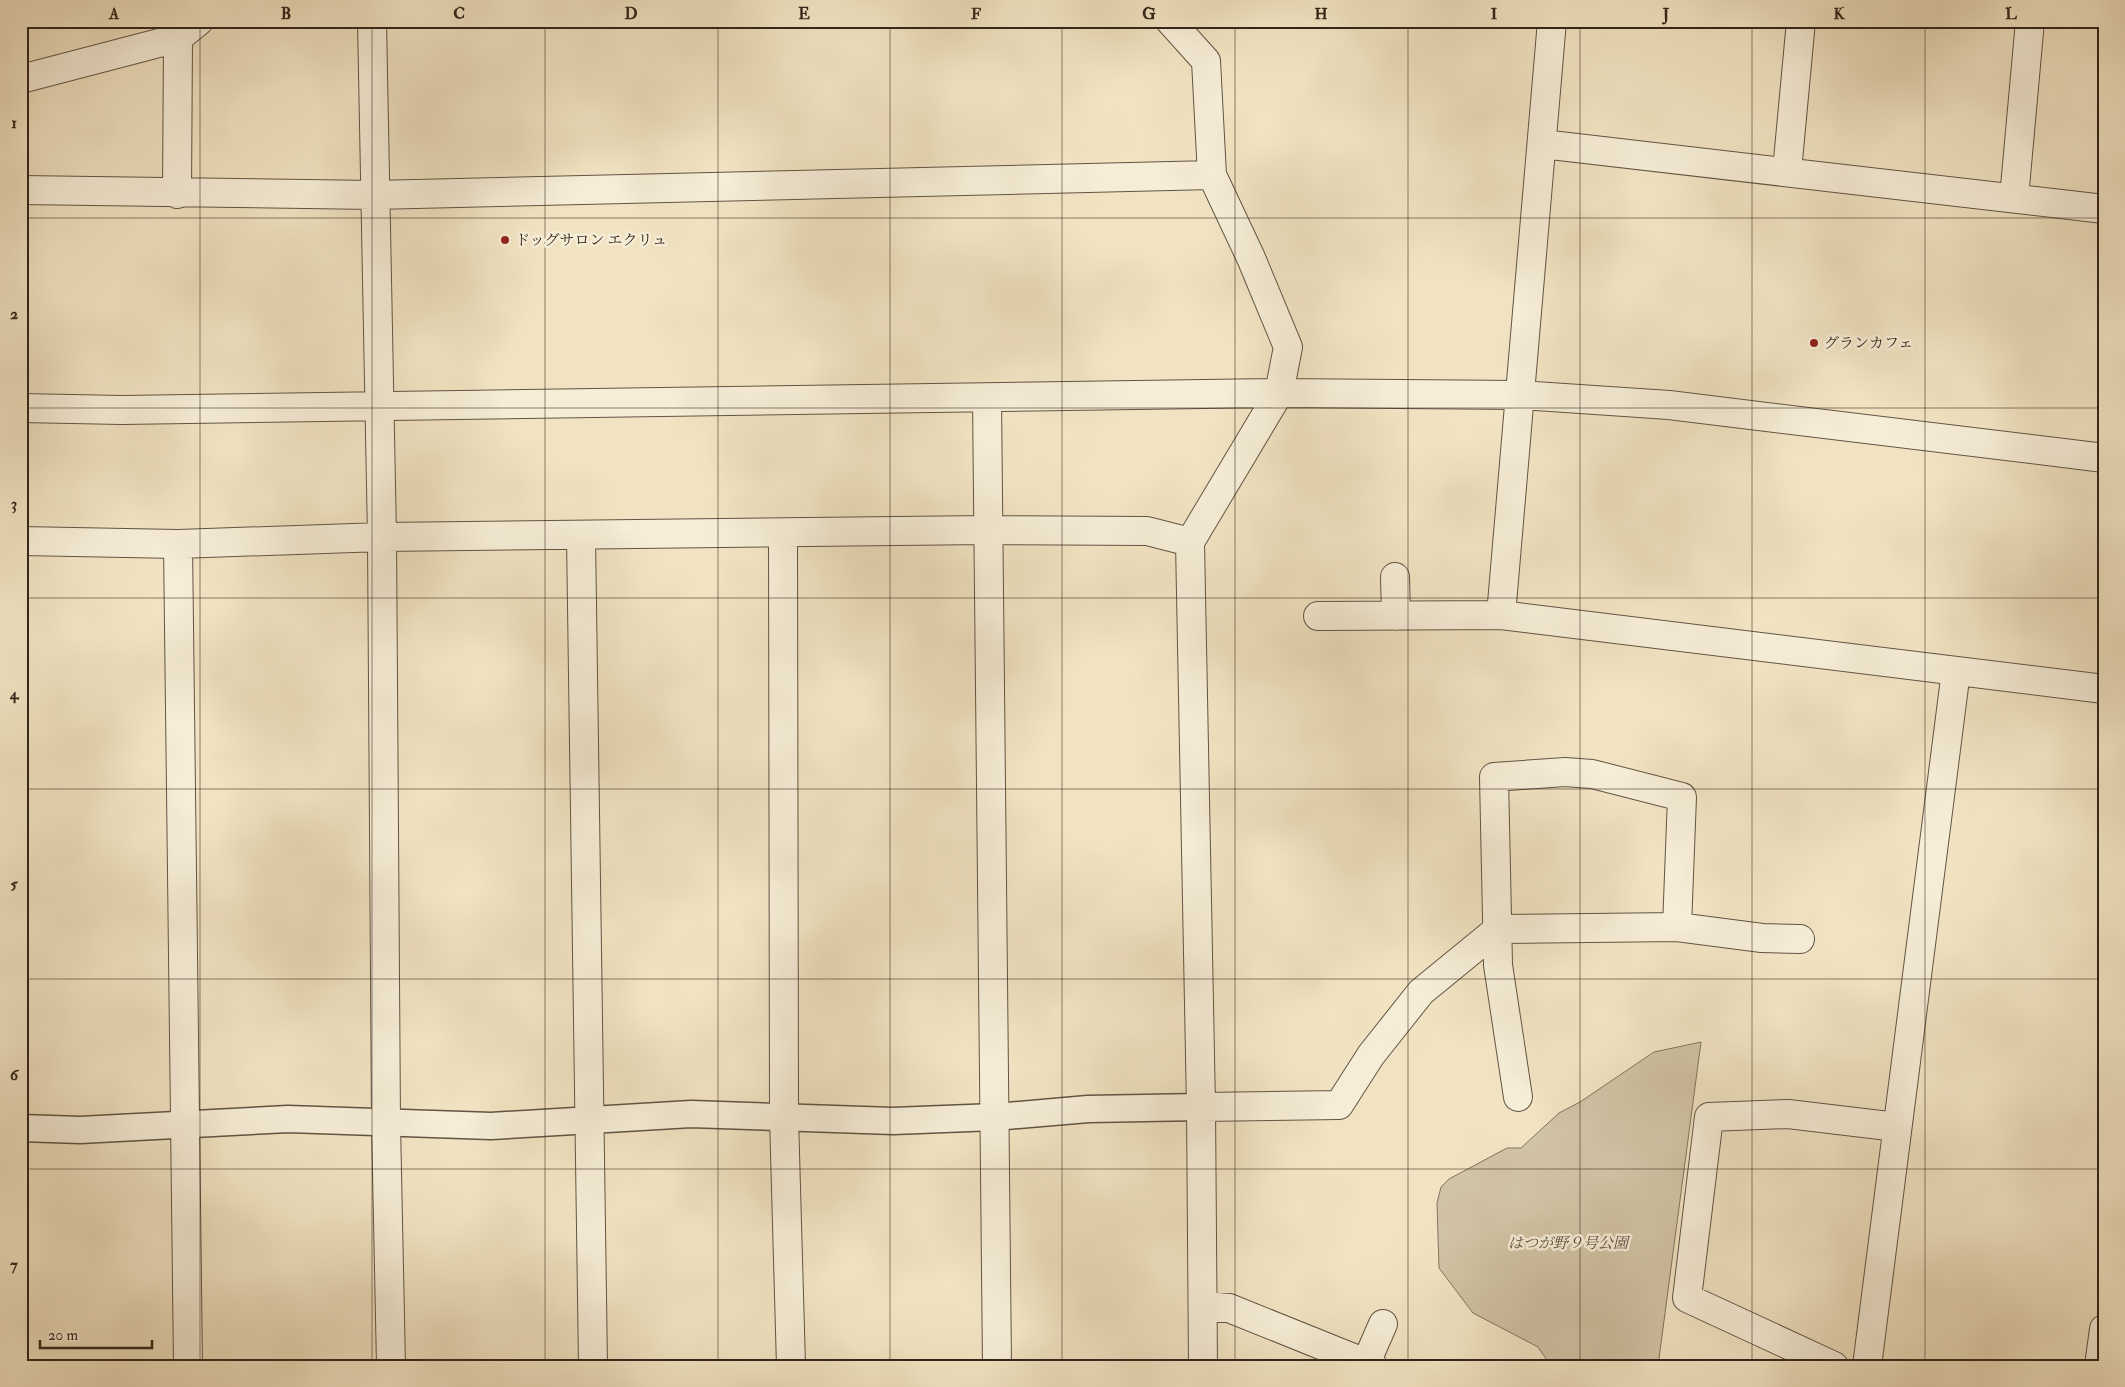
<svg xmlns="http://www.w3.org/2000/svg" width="2125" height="1387" font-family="'IM FELL Double Pica','Noto Serif JP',serif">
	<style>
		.green { fill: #d1c3a5; stroke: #827460 }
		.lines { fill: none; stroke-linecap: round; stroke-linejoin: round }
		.pedestrian-casing { stroke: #625444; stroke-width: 29 }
		.minor-casing { stroke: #625444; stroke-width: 30 }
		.pedestrian { stroke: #f6edd7; stroke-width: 26 }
		.minor { stroke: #f6edd7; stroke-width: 28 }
		.grid { fill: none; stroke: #33251a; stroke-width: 1; stroke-opacity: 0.55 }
		.poi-dot { fill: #8f2418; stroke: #f6edd7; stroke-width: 2 }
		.labels { text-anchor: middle; stroke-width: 5; stroke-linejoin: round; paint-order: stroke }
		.poi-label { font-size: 15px; fill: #33251a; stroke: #f6edd7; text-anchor: start }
		.park-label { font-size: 15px; font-style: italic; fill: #5a4c3d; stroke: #f6edd7 }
		.neatline { fill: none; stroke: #33251a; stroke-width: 2 }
		.grid-label { font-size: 16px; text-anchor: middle; font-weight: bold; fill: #33251a }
	</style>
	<rect width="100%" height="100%" fill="#f1e3c2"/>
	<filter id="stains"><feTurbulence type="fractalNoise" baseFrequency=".004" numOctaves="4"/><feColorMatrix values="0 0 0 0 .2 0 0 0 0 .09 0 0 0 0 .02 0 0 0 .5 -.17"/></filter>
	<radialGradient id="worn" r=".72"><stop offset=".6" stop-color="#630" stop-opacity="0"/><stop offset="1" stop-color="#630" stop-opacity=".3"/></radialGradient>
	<path class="green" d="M 1701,1042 L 1658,1366 L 1607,1366 L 1604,1361 L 1551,1366 L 1538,1347 L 1473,1313 L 1439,1268 L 1437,1203 L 1441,1187 L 1449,1179 L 1507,1148 L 1521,1148 L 1559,1113 L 1580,1102 L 1654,1052 Z"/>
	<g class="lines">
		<g class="pedestrian-casing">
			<path id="pedestrian" d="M 21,1128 L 80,1130 L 288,1119 L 491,1126 L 691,1114 L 893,1121 L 995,1117 L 1088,1109 L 1201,1107"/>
		</g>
		<g class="minor-casing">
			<path id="minor" d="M 372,21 L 382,537 L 386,1124 L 391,1366
				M 178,38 L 199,21
				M 21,79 L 178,38 L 177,194
				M 1542,144 L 2104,209
				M 1787,171 L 1801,21
				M 21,190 L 374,195 L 1212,175
				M 2014,198 L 2030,21
				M 987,398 L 997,1366
				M 21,408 L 122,410 L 1279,393 L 1521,395 L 1669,405 L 2104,458
				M 783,534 L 784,1117 L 791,1366
				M 581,536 L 593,1366
				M 21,541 L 178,544 L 382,537 L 987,530 L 1147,531 L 1190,542 L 1279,393 L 1288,347 L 1251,258 L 1212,175 L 1206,61 L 1170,21
				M 1190,542 L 1201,1107 L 1203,1366
				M 178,544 L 188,1366
				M 1395,577 L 1396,616
				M 1501,615 L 1552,21
				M 1318,616 L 1501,615 L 2104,689
				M 1518,1097 L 1498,965 L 1494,777 L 1565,772 L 1592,774 L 1682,797 L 1677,927
				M 1201,1107 L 1339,1105 L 1371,1055 L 1421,992 L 1498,929 L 1677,927 L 1762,938 L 1800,939
				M 1203,1306 L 1229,1308 L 1373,1366
				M 1366,1363 L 1383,1324
				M 1834,1366 L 1687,1298 L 1709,1117 L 1788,1114 L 1897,1127
				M 1867,1366 L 1956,671
				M 2099,1366 L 2104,1329"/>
		</g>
		<use href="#pedestrian" class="pedestrian"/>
		<use href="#minor" class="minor"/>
	</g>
	<path class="grid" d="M 200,21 L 200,1366M 372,21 L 372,1366M 545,21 L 545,1366M 718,21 L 718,1366M 890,21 L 890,1366M 1062,21 L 1062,1366M 1235,21 L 1235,1366M 1408,21 L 1408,1366M 1580,21 L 1580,1366M 1752,21 L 1752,1366M 1925,21 L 1925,1366M 21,218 L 2104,218M 21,408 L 2104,408M 21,598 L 2104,598M 21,789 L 2104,789M 21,979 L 2104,979M 21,1169 L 2104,1169"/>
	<g class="poi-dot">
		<circle cx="505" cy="240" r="5"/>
		<circle cx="1814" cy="343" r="5"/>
	</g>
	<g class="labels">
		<g class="poi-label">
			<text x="515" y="245">ドッグサロン エクリュ</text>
			<text x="1824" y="348">グランカフェ</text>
		</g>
		<g class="park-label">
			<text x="1568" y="1248">はつが野９号公園</text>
		</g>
	</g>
	<rect width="2125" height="1387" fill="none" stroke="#f1e3c2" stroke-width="55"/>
	<path d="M40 1340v8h112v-8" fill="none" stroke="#33251a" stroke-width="2.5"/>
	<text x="48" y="1340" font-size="15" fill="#33251a" stroke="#f6edd7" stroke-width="4" paint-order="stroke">20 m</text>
	<rect x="28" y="28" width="2070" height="1332" class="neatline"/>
	<g class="grid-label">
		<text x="114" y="19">A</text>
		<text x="286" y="19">B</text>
		<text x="459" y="19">C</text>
		<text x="631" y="19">D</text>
		<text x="804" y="19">E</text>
		<text x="976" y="19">F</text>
		<text x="1149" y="19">G</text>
		<text x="1321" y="19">H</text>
		<text x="1494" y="19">I</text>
		<text x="1666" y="19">J</text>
		<text x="1839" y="19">K</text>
		<text x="2011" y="19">L</text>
		<text x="14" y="128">1</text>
		<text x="14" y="319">2</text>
		<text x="14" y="509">3</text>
		<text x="14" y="699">4</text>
		<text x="14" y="889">5</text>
		<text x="14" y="1080">6</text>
		<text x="14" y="1270">7</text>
	</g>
	<rect width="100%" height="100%" filter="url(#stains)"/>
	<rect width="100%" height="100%" fill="url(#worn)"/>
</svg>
